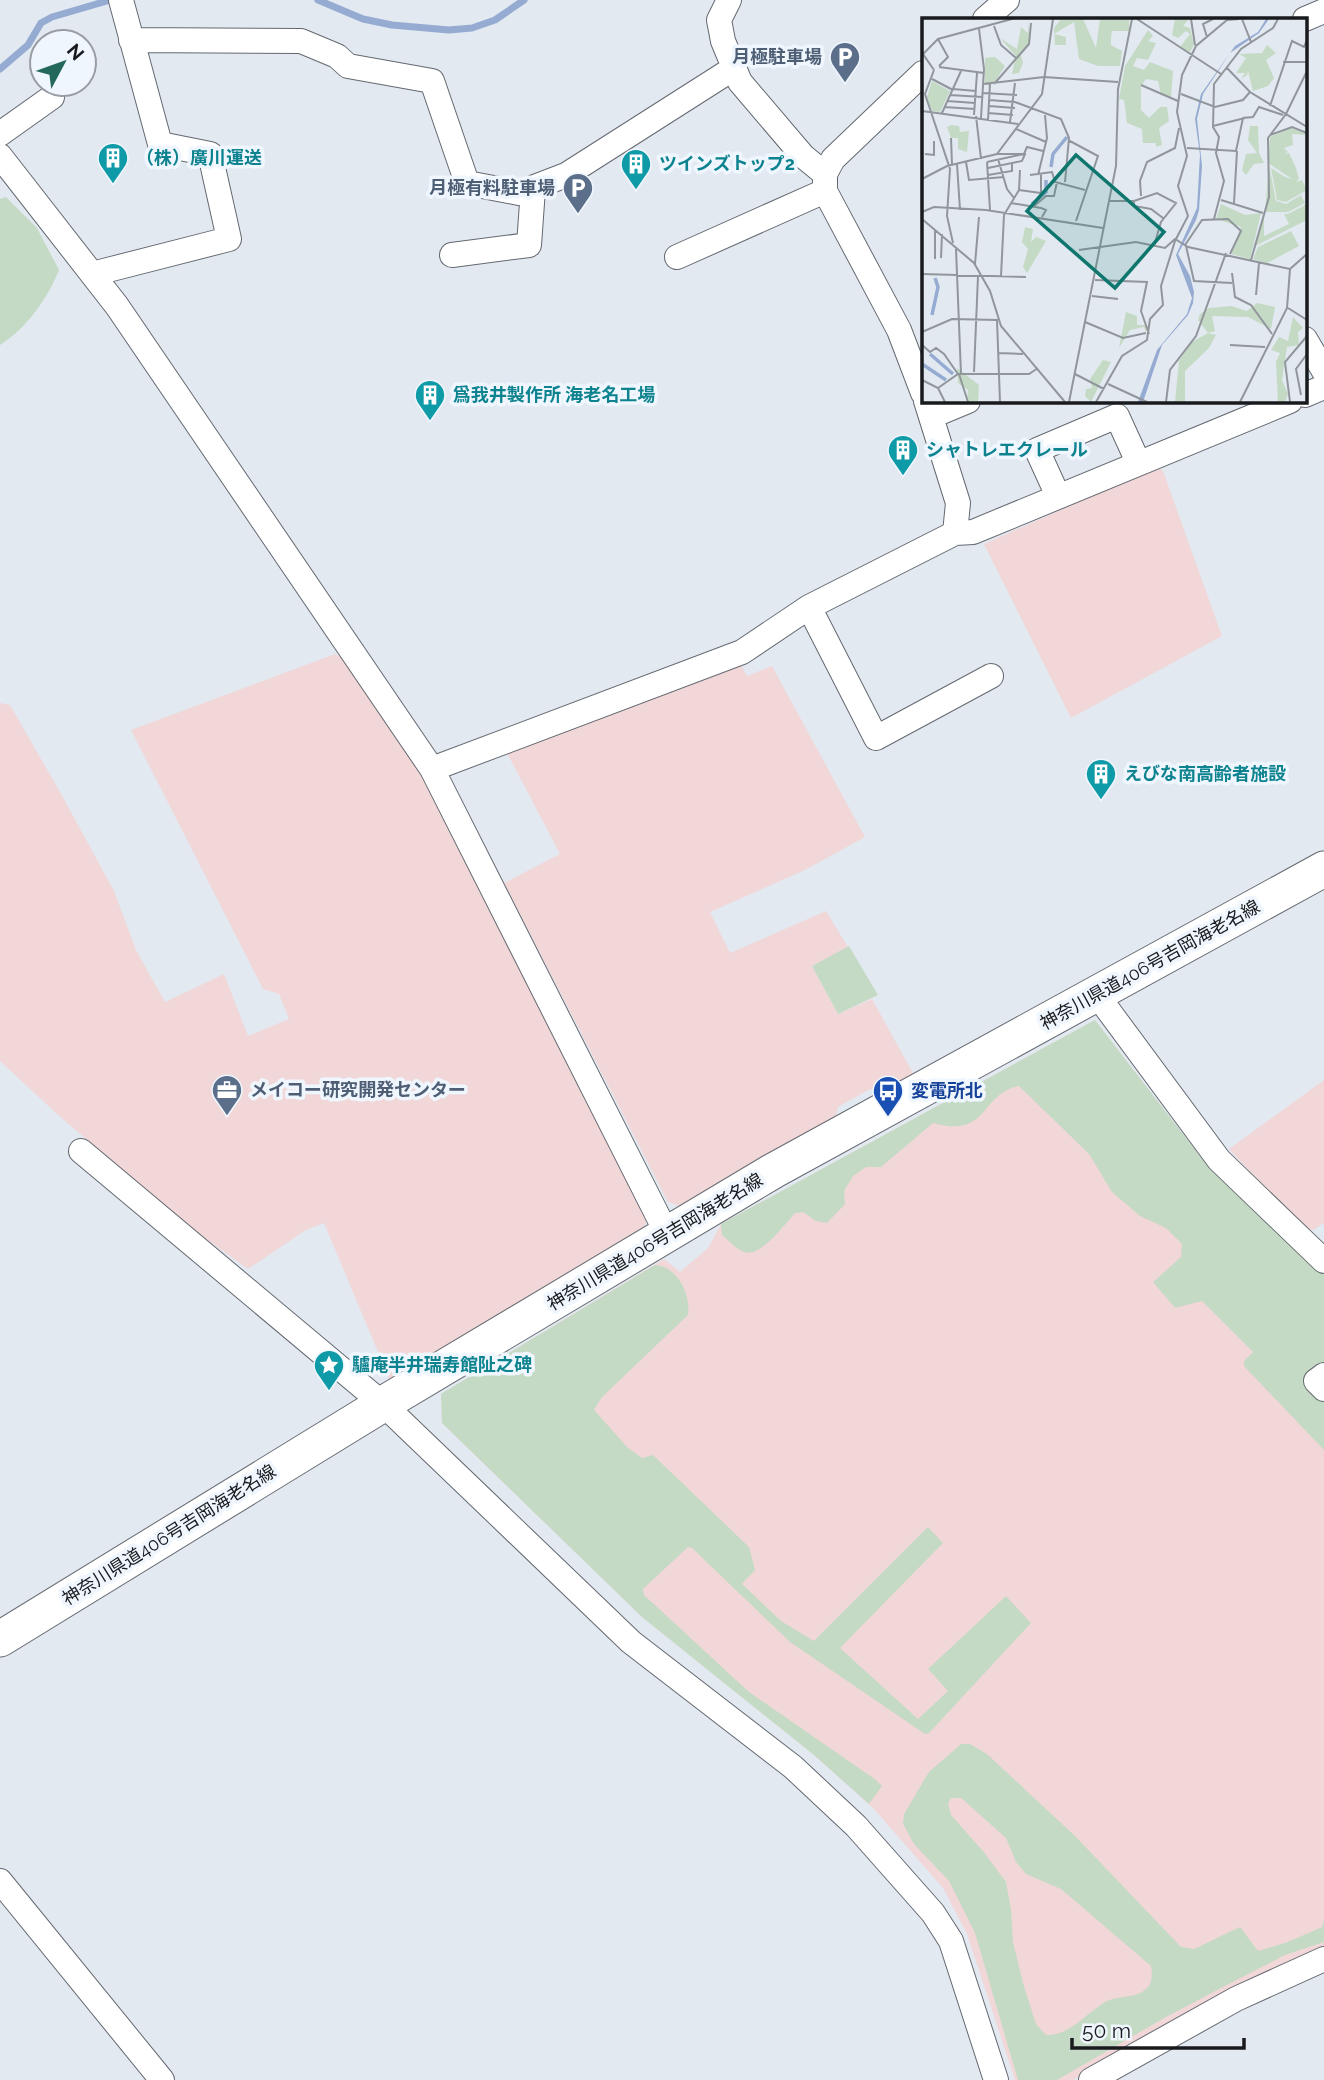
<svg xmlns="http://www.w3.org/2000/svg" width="1324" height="2080" font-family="Raleway,'Noto Sans JP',sans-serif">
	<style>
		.industrial { fill: #f1d7d8 }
		.green { fill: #c5dac4; fill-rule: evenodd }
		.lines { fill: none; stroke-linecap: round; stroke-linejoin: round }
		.stream { stroke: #95abd2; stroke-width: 7 }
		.street-casing { stroke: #646970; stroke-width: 26 }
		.secondary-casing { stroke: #646970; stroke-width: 37 }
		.street { stroke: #fff; stroke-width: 24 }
		.secondary { stroke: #fff; stroke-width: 35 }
		.labels { text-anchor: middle; stroke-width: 7; stroke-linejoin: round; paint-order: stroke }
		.service-label { font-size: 18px; font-weight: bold; fill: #4e5e75; stroke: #eff6fe; text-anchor: end }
		.culture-label { font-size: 18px; font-weight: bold; fill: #0d838f; stroke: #eff6fe; text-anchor: start }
		.street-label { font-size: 18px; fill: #181a1d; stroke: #eff6fe }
		.transit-label { font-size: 18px; font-weight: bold; fill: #164399; stroke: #eff6fe; text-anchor: start }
		.inset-river { fill: none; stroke: #95abd2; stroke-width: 3.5 }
		.inset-road { fill: none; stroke: #91969c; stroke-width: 2 }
		.view { fill: #0f766e; fill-opacity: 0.15; stroke: #0f766e; stroke-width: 3.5 }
		.inset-edge { fill: none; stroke: #181a1d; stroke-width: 3.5 }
	</style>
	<rect width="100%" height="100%" fill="#e2e9f1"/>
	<path class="industrial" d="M 1157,467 L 1163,471 L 1222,636 L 1071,718 L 984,544 Z
		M 335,654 L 346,660 L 427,775 L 647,1217 L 644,1229 L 391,1383 L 324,1223 L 306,1230 L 248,1269 L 184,1223 L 57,1114 L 0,1061 L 0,703 L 10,705 L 65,801 L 114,891 L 136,950 L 165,1002 L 224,974 L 248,1036 L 289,1019 L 279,994 L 263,989 L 131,730 Z
		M 738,659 L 747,676 L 772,666 L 865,837 L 805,870 L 710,912 L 730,953 L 826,911 L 848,947 L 812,966 L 838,1014 L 872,999 L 914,1075 L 879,1093 L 870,1089 L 838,1107 L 835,1118 L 729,1176 L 682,1207 L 668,1202 L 504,883 L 560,854 L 505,749 Z
		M 1095,1020 L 1209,1168 L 1324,1270 L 1324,1362 L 1305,1378 L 1324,1397 L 1324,1951 L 1220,1999 L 1073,2080 L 1015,2080 L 967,1934 L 943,1888 L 874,1809 L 814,1755 L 642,1617 L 442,1423 L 441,1394 L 664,1259 L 680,1272 L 708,1248 L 721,1224 Z
		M 1324,1080 L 1324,1223 L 1313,1230 L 1301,1227 L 1229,1149 Z"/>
	<path class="green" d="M 6,197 L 37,228 L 59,270 C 48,298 26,329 0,345 L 0,199 Z
		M 849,946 L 878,995 L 838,1014 L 812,966 Z
		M 1095,1020 L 1209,1168 L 1324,1270 L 1324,1362 L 1305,1378 L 1324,1397 L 1324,1450 L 1244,1366 L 1244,1361 L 1253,1352 L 1202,1301 L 1175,1308 L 1153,1282 L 1181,1257 L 1182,1244 L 1166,1228 L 1140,1216 L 1112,1192 L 1089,1154 L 1019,1086 C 980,1093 989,1139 933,1123 L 881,1167 L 866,1167 L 853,1176 L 844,1191 L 845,1204 L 827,1223 L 816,1221 L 803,1212 L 795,1213 C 784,1225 760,1258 744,1252 C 736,1249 728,1240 722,1235 L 721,1224 Z
		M 655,1265 C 677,1266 691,1294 688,1315 L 602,1397 L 594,1410 L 628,1448 L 642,1458 L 653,1455 L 749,1547 L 755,1570 L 742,1584 L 781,1621 L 814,1641 L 928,1527 L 943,1543 L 840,1648 L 918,1719 L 948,1691 L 928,1669 L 1006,1596 L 1031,1623 L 929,1733 L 925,1734 L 790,1642 L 692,1548 L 688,1547 L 643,1589 L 644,1595 L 749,1692 L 876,1780 L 882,1786 L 869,1804 L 814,1755 L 642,1617 L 442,1423 L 441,1394 Z
		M 961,1744 L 970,1744 L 987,1754 L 1076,1837 L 1181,1947 L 1194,1949 L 1240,1927 L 1258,1951 L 1288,1942 L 1322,1927 L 1324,1921 L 1324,1942 L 1285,1955 L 1223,1987 L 1166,2017 L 1057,2080 L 1018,2080 L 975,1933 L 949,1881 L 914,1844 L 903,1824 L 904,1814 L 929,1772 ZM 951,1798 L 961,1798 L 1006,1838 L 1016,1862 L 1026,1874 L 1061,1889 L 1151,1966 C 1152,1974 1153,1980 1148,1987 C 1138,1999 1120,1995 1107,2001 C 1087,2012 1070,2036 1046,2035 L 1036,2024 L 1023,1983 L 1013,1942 L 1011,1909 L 1006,1882 L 983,1851 L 951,1815 L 948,1804 Z"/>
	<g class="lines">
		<path class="stream" d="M 318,0 L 363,19 L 392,25 L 449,30 L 472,28 L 495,20 L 524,0
			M 0,69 L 28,45 L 41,23 L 52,17 L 107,1"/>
		<g class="street-casing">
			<path id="street" d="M 729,0 L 719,20 L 723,41 L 740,82 L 803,156 L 825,174
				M 985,19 L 1007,0
				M 1305,19 L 1324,11
				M 131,40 L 301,41 L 337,56 L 348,66 L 432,81 L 467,183 L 519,193 L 566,175 L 734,68
				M 923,73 L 833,159 L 825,174 L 825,191 L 899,330 L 923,393
				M 0,134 L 52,97
				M 0,156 L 117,306 L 432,769 L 667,1234
				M 452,255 L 529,245 L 533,189
				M 677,257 L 825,191
				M 92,274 L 229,239 L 210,154 L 160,144 L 121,0
				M 1305,339 L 1324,371
				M 1305,395 L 1324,387
				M 926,401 L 958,503 L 955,533
				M 932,416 L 968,401
				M 1058,496 L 1037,450 L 1117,416 L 1138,462
				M 809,607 L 876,738 L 991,676
				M 432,769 L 742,652 L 809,607 L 955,533 L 973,532 L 1290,401
				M 1097,995 L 1219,1160 L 1324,1261
				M 81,1151 L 383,1404 L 631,1642 L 793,1767 L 856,1826 L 933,1913 L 951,1941 L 996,2080
				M 1324,1375 L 1316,1381 L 1324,1389
				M 0,1881 L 162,2080
				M 1091,2080 L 1236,1999 L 1324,1959"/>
		</g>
		<g class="secondary-casing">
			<path id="secondary" d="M 0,1639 L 383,1404 L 773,1171 L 1324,869"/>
		</g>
		<use href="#street" class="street"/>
		<use href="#secondary" class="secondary"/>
	</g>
	<defs>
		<g id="parking-pin" transform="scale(1.575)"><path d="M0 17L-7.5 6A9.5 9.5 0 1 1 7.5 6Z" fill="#5c6f8a" stroke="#eff6fe"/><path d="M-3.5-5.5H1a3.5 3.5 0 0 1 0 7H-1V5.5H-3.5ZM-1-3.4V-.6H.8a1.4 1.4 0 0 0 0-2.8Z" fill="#fff"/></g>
		<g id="building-pin" transform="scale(1.575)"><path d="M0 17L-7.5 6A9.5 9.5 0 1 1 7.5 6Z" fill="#0f9aa8" stroke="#eff6fe"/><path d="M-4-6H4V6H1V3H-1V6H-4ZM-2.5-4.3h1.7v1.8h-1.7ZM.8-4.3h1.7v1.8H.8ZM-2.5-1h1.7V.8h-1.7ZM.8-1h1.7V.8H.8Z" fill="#fff"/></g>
		<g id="office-pin" transform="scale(1.575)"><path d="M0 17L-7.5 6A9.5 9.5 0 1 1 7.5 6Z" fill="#5c6f8a" stroke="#eff6fe"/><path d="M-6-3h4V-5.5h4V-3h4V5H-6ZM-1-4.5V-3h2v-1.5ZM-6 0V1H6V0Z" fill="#fff"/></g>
		<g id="bus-pin" transform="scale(1.575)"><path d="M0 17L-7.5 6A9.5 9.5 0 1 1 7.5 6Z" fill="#1a4fb4" stroke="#eff6fe"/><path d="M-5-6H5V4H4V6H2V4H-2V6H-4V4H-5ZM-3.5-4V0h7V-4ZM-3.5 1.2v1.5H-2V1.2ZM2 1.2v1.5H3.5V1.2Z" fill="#fff"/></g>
		<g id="sight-pin" transform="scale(1.575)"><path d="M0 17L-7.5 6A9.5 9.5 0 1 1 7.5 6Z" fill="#0f9aa8" stroke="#eff6fe"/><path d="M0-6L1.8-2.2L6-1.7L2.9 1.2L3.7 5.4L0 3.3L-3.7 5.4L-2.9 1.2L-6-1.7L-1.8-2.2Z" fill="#fff"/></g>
	</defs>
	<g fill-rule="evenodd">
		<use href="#parking-pin" x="845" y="57"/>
		<use href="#building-pin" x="113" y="158"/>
		<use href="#building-pin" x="636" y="164"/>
		<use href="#parking-pin" x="578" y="188"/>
		<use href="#building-pin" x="430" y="395"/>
		<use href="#building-pin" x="903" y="450"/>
		<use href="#building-pin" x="1101" y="774"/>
		<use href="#office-pin" x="227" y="1090"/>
		<use href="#bus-pin" x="888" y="1091"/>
		<use href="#sight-pin" x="329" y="1365"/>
	</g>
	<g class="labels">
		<g class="service-label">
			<text x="822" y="63">月極駐車場</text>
			<text x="555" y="194">月極有料駐車場</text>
			<text x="250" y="1096" text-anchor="start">メイコー研究開発センター</text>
		</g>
		<g class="culture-label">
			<text x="136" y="164">（株）廣川運送</text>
			<text x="659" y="170">ツインズトップ2</text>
			<text x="453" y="401">爲我井製作所 海老名工場</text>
			<text x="926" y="456">シャトレエクレール</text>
			<text x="1124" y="780">えびな南高齢者施設</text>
			<text x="352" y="1371">驢庵半井瑞寿館阯之碑</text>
		</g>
		<g class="street-label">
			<text transform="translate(1150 965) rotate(-29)" y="6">神奈川県道406号吉岡海老名線</text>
			<text transform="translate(655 1242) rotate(-31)" y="6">神奈川県道406号吉岡海老名線</text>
			<text transform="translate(169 1535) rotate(-32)" y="6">神奈川県道406号吉岡海老名線</text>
		</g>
		<g class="transit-label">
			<text x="911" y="1097">変電所北</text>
		</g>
	</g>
	<g transform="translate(922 18)">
		<rect width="385" height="385" fill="#e2e9f1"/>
		<path d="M 139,1 L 161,1 L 174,30 L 178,1 L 207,1 L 207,13 L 190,13 L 189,19 L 189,27 L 200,33 L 198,48 L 176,48 L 157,41 L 152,4 L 132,16 L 144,19 L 144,27 L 133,27 L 132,10 ZM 253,1 L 267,1 L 261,8 L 268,10 L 272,27 L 268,34 L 258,29 L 268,16 L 264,13 L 256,20 L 250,17 ZM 107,4 L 107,26 L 98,34 L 101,45 L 97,55 L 90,56 L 94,38 L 78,20 L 95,31 L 99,9 L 106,15 ZM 226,12 L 231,18 L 226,23 L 234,25 L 226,42 L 215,40 L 211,48 L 222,52 L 228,44 L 251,53 L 249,79 L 239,77 L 236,63 L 224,61 L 219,68 L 219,92 L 227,100 L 238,89 L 245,89 L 247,103 L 237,110 L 240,127 L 234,129 L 234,125 L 221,125 L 220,111 L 205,105 L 202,82 L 197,81 L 203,48 ZM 345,27 L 354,35 L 344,42 L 352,60 L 346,68 L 331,73 L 326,53 L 325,57 L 319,61 L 323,55 L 314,55 L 324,40 L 317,36 L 340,35 ZM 73,39 L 83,48 L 72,65 L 63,65 L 63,40 ZM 10,63 L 28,73 L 18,94 L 10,93 L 5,79 ZM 29,107 L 37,108 L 38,114 L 47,113 L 45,134 L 36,131 L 36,120 L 29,120 L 25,109 ZM 328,108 L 336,108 L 337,135 L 342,145 L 332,146 L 324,157 L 320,152 L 324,136 L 335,135 L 326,122 ZM 369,110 L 385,116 L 385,117 L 370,116 L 371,127 L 362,130 L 366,134 L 361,136 L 367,135 L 374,150 L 377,161 L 374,164 L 380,162 L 385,172 L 364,184 L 355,182 L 349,150 L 363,159 L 370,161 L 346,145 L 348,119 ZM 347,147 L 354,183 L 364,186 L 379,177 L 383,185 L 366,194 L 343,194 ZM 299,186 L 323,197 L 339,195 L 328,241 L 309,236 L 319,209 L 294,201 ZM 385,186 L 385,202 L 333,228 L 342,197 L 342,218 L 367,206 L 362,196 L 345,195 L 366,196 ZM 103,209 L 111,211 L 109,224 L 114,219 L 124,223 L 105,255 L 101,249 L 106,231 L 100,224 ZM 369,213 L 377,228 L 345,245 L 331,241 L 336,229 ZM 335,285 L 353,289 L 349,311 L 326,299 L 290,298 L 293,313 L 286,315 L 294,317 L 287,330 L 263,353 L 263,384 L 253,384 L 257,343 L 270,324 L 286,315 L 276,302 L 278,296 L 287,290 L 309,288 L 325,293 ZM 204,294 L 215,298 L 215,307 L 225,307 L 224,314 L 222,309 L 208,312 L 197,330 ZM 371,299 L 381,310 L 376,314 L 377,327 L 365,329 L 360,362 L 366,376 L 363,384 L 356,384 L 354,344 L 358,335 L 349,332 L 357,319 L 366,323 ZM 181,342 L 189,344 L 169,384 L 163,378 L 164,371 L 170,370 L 168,361 ZM 35,350 L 57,367 L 56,384 L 45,384 L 46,372 L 36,365 Z" fill="#c5dac4"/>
		<path d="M 344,1 L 347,1 L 337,15 L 308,35 L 281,76 L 275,101 L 280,148 L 277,192 L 274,202 L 256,236 L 268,258 L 272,274 L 271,285 L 266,297 L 240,327 L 221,384 L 216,384 L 235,332 L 265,296 L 270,280 L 254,237 L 275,190 L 278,137 L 273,101 L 279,76 L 313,28 L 336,14 Z" fill="#95abd2"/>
		<path class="inset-river" d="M 129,149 L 131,136 L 145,119M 110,186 L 124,174 L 124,162M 10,297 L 16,269 L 13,260M 8,336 L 31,356M 0,346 L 24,362"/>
		<path class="inset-road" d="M 215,1 L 299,56M 269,1 L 273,27M 320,1 L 329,24M 72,8 L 79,27 L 94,40M 57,11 L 62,51 L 59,100M 285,19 L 281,6 L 291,1M 16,21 L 26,39 L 17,48M 361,44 L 385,44M 17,49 L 62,55M 305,50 L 328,74 L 385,109M 12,52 L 3,76 L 28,151 L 25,198 L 31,225M 12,52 L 1,36 L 16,21 L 90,1M 10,61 L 31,72M 61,66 L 122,59 L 196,64M 72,66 L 107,26 L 109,5M 219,67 L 256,83M 31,71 L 54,73M 61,75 L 95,77M 259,76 L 293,89 L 321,82 L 328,74M 28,77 L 60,79M 67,82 L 93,84 L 139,101 L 147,120 L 143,164M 25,83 L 53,85M 67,88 L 93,90M 348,88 L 370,23 L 382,29 L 385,22M 22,89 L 53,91M 0,93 L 96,106M 20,95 L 39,53M 66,95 L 91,97M 52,97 L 55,55M 54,98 L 59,141M 66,102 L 68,66M 88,104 L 93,65M 291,108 L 323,100M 94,111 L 124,124M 348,117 L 370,109 L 385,115M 29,120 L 30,147M 146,122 L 176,138 L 154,203M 265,130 L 314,133 L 321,100 L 331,99 L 337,89 L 361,97M 3,136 L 12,137 L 12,123M 75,136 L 120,76 L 131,1M 76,141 L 85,171 L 92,180M 44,144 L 47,162 L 82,159M 65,144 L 102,136 L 105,129 L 121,133M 65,144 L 68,192M 35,146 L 38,192M 66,150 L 100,143 L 103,136M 66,157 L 90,153 L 90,146M 108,157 L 130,154 L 133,164 L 163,172M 116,157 L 125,120 L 123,97M 0,161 L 25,148 L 75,136 L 104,136M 97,172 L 119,175 L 119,156M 219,178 L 218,163 L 225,144 L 253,130 L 257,110M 299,182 L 341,195M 188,183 L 212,183 L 235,175 L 254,185 L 239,204 L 232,228M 212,183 L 212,188 L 229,191 L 241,200M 89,185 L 119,190 L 124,192 L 120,199M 312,185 L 315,133M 111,189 L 124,178 L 132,178 L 135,164M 0,194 L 12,189 L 64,192 L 181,210M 0,201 L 52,245 L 68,273 L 79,308 L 143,384M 292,201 L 302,163 L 294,135 L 297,119 L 291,109 L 292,66 L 319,31 L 351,10 L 356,1M 13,212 L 13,241M 263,227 L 280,202 L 306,201 L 319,213 L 308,236M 264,228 L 272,263 L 310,265M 34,231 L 39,356M 157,232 L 214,224 L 243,230 L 253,221 L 266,229 L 368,251M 19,240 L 20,216M 329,242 L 347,179 L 346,120 L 364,96 L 385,53M 53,246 L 57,199M 310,255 L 313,279 L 329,287 L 350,316M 0,256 L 104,259M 79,258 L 82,197 L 97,172 L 98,152M 173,262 L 225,264 L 219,293 L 227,316M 334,277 L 337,245M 170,278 L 196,281M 366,290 L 385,302M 163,304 L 201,320 L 224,315M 0,314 L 30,301 L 75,302 L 78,384M 0,327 L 8,334 L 14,330 L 22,336 L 36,356M 308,327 L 343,329M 77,335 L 101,336M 52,354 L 56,258M 37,356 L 46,384M 153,356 L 182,371M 0,362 L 16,370 L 23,384M 186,366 L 225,384M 16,370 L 36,356 L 107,356 L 116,350M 379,377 L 374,351 L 385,336M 147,384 L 194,148 L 196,71 L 210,1M 174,384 L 200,338 L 225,322 L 228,301 L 241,287 L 239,268 L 253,223 L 266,198 L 256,168 L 265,138 L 255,94 L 260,57 L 274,28 L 305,2 L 317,1M 244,384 L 248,352 L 274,318 L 304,235M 318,384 L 365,290 L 368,251 L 385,236M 368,384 L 363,344 L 385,318"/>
		<path class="view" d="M 154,137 L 242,214 L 193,270 L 105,193 Z"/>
		<rect width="385" height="385" class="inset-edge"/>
	</g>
	<g transform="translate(63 63) rotate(49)"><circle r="33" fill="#eff6fe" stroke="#999ea4" stroke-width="2"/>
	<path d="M0-5L12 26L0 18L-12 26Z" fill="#246859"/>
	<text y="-10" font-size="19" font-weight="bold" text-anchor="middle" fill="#181a1d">N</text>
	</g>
	<path d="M1072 2038v10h172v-10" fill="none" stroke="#181a1d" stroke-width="3.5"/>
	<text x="1082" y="2038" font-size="21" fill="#181a1d" stroke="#eff6fe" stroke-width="5" paint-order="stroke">50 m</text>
</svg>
